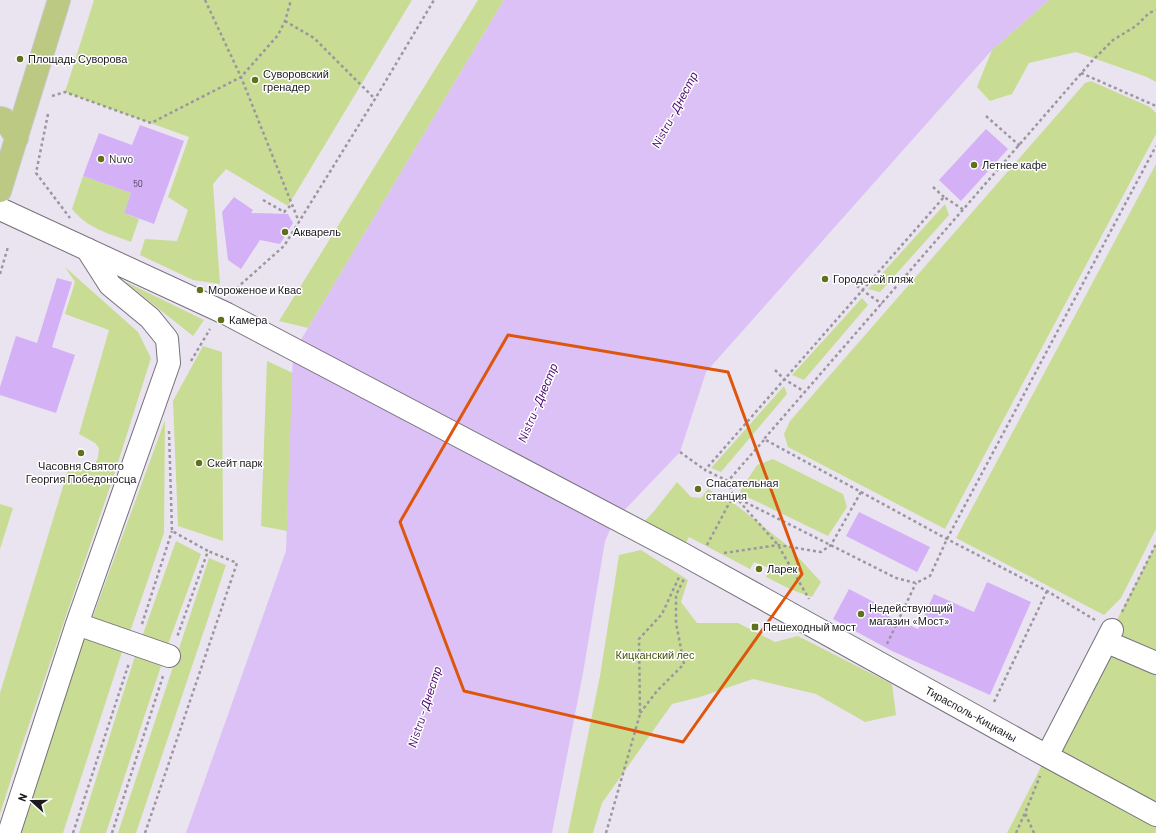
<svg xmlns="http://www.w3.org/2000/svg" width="1156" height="833" font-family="Barlow,sans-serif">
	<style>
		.green { fill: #c9dc94 }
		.water { fill: #dbc1f5 }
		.building { fill: #d4b0f6 }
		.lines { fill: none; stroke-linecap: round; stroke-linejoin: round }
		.minor-casing { stroke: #75707b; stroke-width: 24 }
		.major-casing { stroke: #c9c8c9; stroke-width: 24 }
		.path { stroke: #9b969f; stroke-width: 2.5; stroke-dasharray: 3 3; stroke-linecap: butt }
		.minor { stroke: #fff; stroke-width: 22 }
		.major { stroke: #bbc983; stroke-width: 22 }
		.marked { fill: none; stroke: #de560d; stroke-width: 3; stroke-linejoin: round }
		.poi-dot { fill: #60711e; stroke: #fff; stroke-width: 1.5 }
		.labels { text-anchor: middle; stroke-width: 3; stroke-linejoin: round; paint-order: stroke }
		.number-label { font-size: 9px; fill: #4a4054 }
		.poi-label { font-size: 11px; fill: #1c1a1e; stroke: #fff; text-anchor: start }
		.park-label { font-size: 11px; fill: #465408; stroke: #fff }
		.street-label { font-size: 11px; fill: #1c1a1e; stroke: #fff }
		.water-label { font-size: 12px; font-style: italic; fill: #4a056f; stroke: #fff }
	</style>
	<rect width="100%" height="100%" fill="#eae4f0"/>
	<path class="green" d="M 94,0 L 412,0 L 288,206 L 226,169 L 213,184 L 220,284 L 193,280 L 140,255 L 145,239 L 177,241 L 188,210 L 168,197 L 189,137 L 65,92 Z
		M 478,0 L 504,0 L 308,328 L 279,321 Z
		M 1049,0 L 1156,0 L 1156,82 L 1147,77 L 1076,52 L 1029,63 L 1012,94 L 990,101 L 977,87 L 992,50 Z
		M 1091,81 L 1150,107 L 1156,113 L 1156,134 L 945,529 L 788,447 L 784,434 L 790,421 L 1085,83 Z
		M 1156,164 L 1156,529 L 1121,598 L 1104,615 L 956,538 Z
		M 83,176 L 131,193 L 124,213 L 139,219 L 131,242 C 108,233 88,229 72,209 Z
		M 945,204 L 949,215 L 880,292 L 868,289 Z
		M 65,267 L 138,332 L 151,358 L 115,472 L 19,754 L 0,814 L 0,693 L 68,470 L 78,470 L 93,468 L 98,458 L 99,448 L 95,443 L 79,434 L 109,330 L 65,314 L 75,282 Z
		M 124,281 L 204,320 L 193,336 Z
		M 862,298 L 868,305 L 804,380 L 792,375 Z
		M 203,346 L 222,352 L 223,541 L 178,526 L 173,401 Z
		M 267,361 L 293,373 L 287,531 L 261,526 Z
		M 784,386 L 787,394 L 721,472 L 711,468 Z
		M 165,420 L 164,533 L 130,632 L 92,619 Z
		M 773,459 L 843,494 L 847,507 L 828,536 L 739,493 L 757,465 Z
		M 677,482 L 691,497 L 701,498 L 708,489 L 718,495 L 726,497 L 788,546 L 821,582 L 812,597 L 792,590 L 766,577 L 769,568 L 754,562 L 750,569 L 689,537 L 685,545 L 643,523 L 655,510 Z
		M 0,504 L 13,508 L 0,549 Z
		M 176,541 L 201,554 L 167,647 L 142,637 Z
		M 1156,544 L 1156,833 L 1007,833 Z
		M 641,550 L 688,580 L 681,602 L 697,623 L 738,623 L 775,642 L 798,636 L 892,684 L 896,715 L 865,722 L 816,694 L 753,679 L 700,697 L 672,704 L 602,803 L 593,833 L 568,833 L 600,676 L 619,555 Z
		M 209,558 L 226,565 L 136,833 L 118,833 Z
		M 81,635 L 122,652 L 63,833 L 17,833 Z
		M 135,656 L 161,666 L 106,833 L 79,833 Z"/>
	<path class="water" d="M 504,0 L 1049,0 L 992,50 L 706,372 L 680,452 L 614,521 L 605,541 L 583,673 L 552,833 L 186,833 L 286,551 L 293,353 Z"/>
	<path class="building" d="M 140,125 L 184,141 L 154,224 L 124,213 L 131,193 L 83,176 L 99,133 L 132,145 Z
		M 986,129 L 1008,149 L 961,201 L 939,180 Z
		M 234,197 L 253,210 L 251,213 L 288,214 L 293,223 L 280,244 L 260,240 L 241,269 L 228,260 L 222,212 Z
		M 57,278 L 72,282 L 52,347 L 75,355 L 56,413 L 0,395 L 0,387 L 16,336 L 37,343 Z
		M 859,512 L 930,547 L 917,572 L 846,536 Z
		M 987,582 L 1031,602 L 990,695 L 892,651 L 833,619 L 849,589 L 889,610 L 886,615 L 918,629 L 934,594 L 974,612 Z"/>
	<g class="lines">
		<g class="minor-casing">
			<path id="minor" d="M 0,209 L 227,314 L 681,553 L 1047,756 L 1156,815
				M 77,624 L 169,656
				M 1107,642 L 1156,663
				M 1047,756 L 1112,630
				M 9,833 L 77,624 L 169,363 L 167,339 L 150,318 L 110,285 L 87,249"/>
		</g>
		<g class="major-casing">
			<path id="major" d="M 0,118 L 4,119 L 17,138
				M 0,191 L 59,0"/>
		</g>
		<path class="path" d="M 205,0 L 241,77 L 299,222
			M 285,21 L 314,38 L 375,99
			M 1081,73 L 1156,106
			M 52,96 L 65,92 L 151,123 L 241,77 L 278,35 L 285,21 L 291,0
			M 48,114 L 36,173 L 70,218
			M 986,116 L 1020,146
			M 933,187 L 944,197
			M 263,200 L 284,212 L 291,205
			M 0,274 L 8,247
			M 852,282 L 862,290 L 882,304
			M 234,294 L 239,286 L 284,246 L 375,99 L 434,0
			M 191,361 L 210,329
			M 775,370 L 784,379 L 805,392
			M 169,431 L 172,531 L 208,551 L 177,637
			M 764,440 L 728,481 L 733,496 L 896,578 L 916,583 L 930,576 L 947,539 L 1156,146
			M 680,452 L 705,470
			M 728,481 L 705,470 L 944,197 L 964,210
			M 739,501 L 778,545 L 809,599
			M 707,545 L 733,496
			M 724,553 L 778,545 L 821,552 L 831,545 L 861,492
			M 1122,612 L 1156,544
			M 1095,620 L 1047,591 L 947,539 L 764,439 L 1091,62 L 1113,40 L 1136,26 L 1149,13 L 1156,10
			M 142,624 L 172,531
			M 887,644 L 916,583
			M 994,702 L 1047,591
			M 640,713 L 657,691 L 684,664 L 676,623 L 676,595 L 685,577
			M 73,833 L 129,663
			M 112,833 L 163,676
			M 145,833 L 237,563 L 208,551
			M 606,833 L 640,714 L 639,639 L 662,614 L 680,575
			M 1016,833 L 1025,813
			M 1034,833 L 1025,813 L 1040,776"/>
		<use href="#minor" class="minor"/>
		<use href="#major" class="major"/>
	</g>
	<path class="marked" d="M 508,335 L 728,372 L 802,574 L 683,742 L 464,691 L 400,522 Z"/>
	<g class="poi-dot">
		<circle cx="20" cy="59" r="4"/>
		<circle cx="255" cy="80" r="4"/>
		<circle cx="101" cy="159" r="4"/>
		<circle cx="974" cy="165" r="4"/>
		<circle cx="285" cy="232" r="4"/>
		<circle cx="825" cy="279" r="4"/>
		<circle cx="200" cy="290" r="4"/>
		<circle cx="221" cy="320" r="4"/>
		<circle cx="81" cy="453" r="4"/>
		<circle cx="199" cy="463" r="4"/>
		<circle cx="698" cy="489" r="4"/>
		<circle cx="759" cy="569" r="4"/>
		<circle cx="861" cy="614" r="4"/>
		<rect x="751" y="623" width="8" height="8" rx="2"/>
	</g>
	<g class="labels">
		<g class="number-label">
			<text x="138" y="187">50</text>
		</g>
		<g class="poi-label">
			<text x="28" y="63">Площадь Суворова</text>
			<text x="263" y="78">Суворовский<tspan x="263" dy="13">гренадер</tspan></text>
			<text x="109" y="163">Nuvo</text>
			<text x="982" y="169">Летнее кафе</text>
			<text x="293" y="236">Акварель</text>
			<text x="833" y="283">Городской пляж</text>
			<text x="208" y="294">Мороженое и Квас</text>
			<text x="229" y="324">Камера</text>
			<text x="207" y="467">Скейт парк</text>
			<text x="81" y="470" text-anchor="middle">Часовня Святого<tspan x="81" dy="13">Георгия Победоносца</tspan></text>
			<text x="706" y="487">Спасательная<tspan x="706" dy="13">станция</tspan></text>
			<text x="767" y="573">Ларек</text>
			<text x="869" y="612">Недействующий<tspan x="869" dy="13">магазин «Мост»</tspan></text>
			<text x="763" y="631">Пешеходный мост</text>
		</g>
		<g class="park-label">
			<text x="655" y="659">Кицканский лес</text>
		</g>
		<g class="street-label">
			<text transform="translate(971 714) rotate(29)" y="4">Тирасполь-Кицканы</text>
		</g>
		<g class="water-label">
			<text transform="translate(675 110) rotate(-62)" y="4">Nistru - Днестр</text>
			<text transform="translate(538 403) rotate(-67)" y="4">Nistru - Днестр</text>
			<text transform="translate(425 707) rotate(-72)" y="4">Nistru - Днестр</text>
		</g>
	</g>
	<g transform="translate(32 801) rotate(291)" stroke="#ffffff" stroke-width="3" paint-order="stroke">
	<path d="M0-3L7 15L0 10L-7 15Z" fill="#1c1a1e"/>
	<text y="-6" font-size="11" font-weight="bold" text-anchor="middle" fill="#1c1a1e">N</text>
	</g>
</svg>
